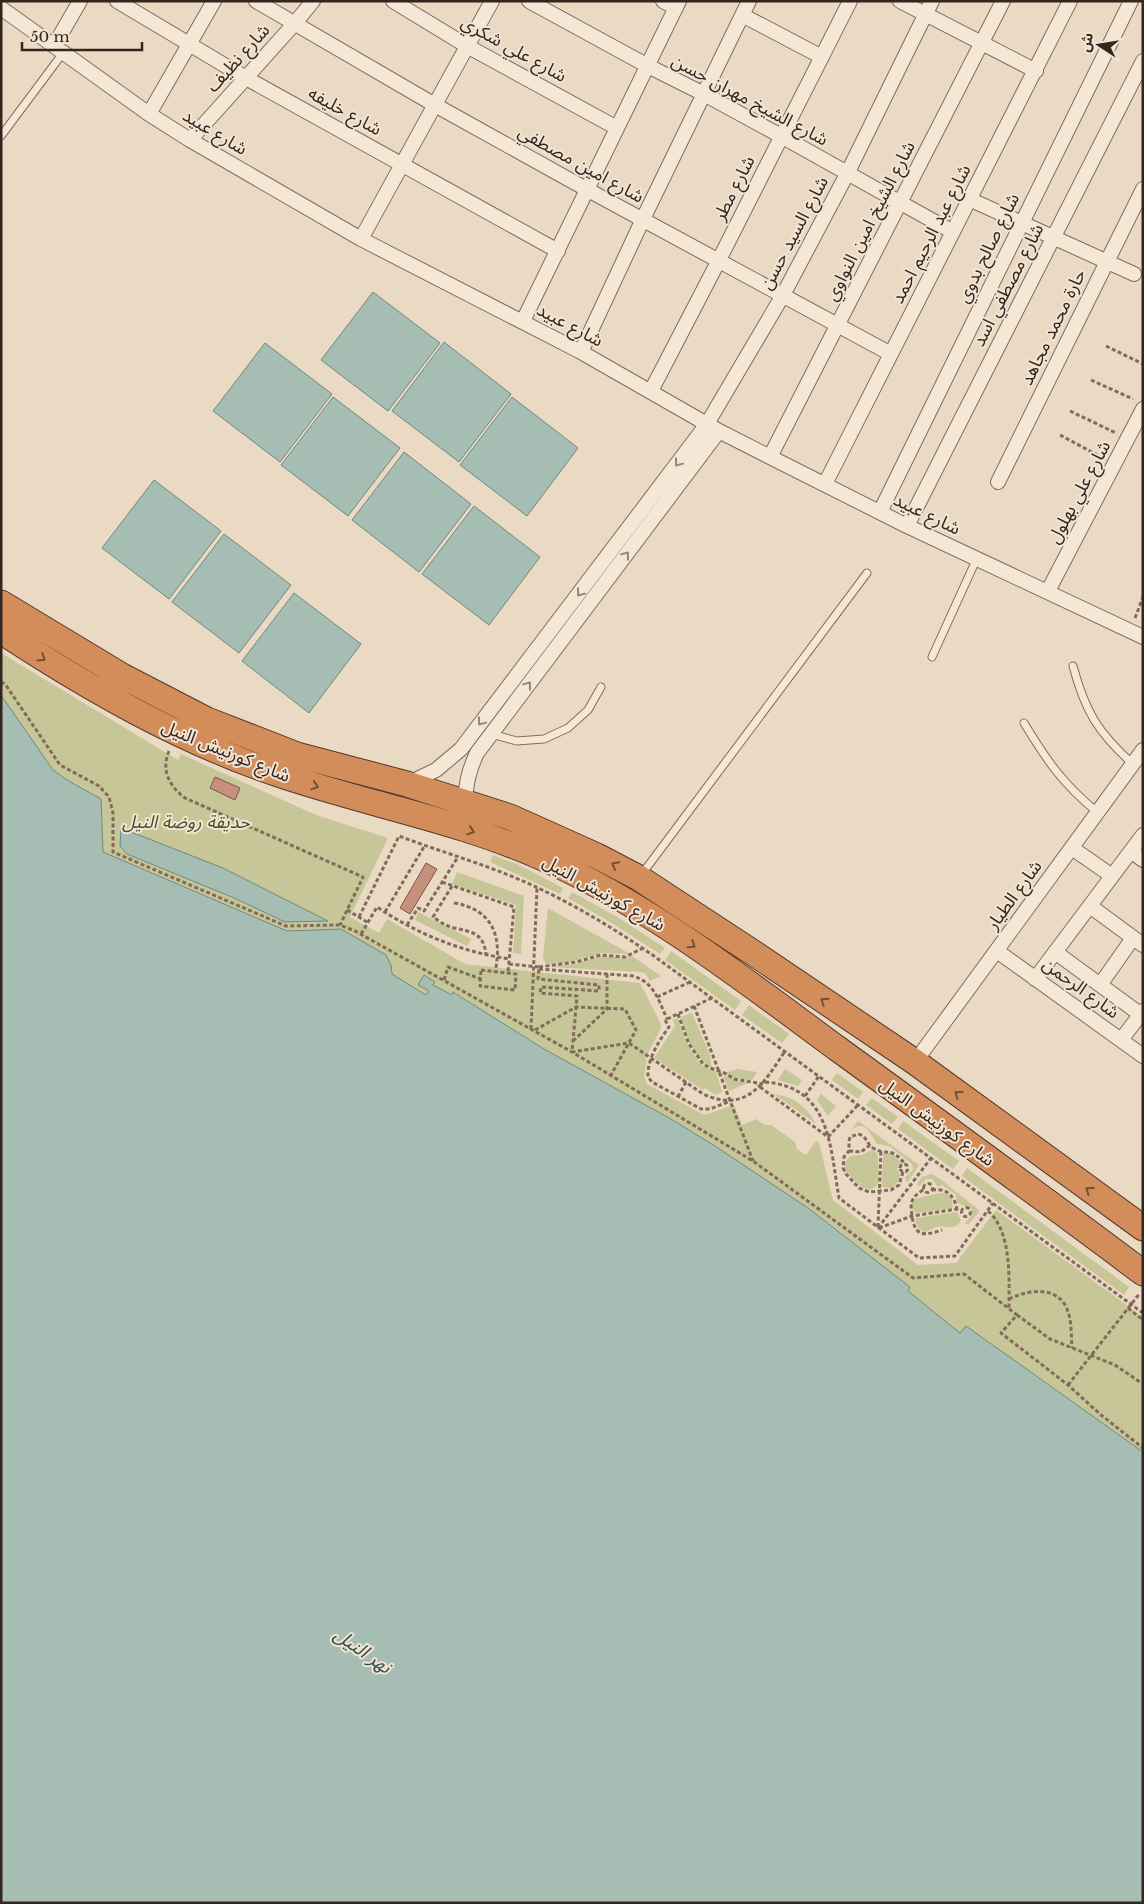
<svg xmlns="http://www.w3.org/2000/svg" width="1144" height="1904" font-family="'Libre Baskerville','Noto Sans Arabic',serif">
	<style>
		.green { fill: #c7c698 }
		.water { fill: #a5bdb2; stroke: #6d8a7f }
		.building { fill: #c5907c; stroke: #7f5343 }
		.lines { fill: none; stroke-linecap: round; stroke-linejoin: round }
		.lane-casing { stroke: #826b5b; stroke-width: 9 }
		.street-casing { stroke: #826b5b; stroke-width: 16 }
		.highway-casing { stroke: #503a2f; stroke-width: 27 }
		.path { stroke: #826b5b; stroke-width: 3; stroke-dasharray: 4 2.5; stroke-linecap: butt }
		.lane { stroke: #f5e7d5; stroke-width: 7 }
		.street { stroke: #f5e7d5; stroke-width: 14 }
		.highway { stroke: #d28d5a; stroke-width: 25 }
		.oneway { stroke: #94867a }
		.oneway2 { stroke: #734f36 }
		.labels { text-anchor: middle; stroke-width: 4; stroke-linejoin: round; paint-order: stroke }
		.street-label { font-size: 18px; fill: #34261e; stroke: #f2e4d2 }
		.park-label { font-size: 18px; font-style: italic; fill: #4a4e27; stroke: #f2e4d2 }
		.water-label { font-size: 19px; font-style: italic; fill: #2f524b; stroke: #f2e4d2 }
	</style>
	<rect width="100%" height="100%" fill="#ead9c3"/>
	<path class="green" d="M 1,653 L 178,760 L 181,754 L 316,815 L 388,838 L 350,917 L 379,933 L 387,919 L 465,964 L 640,983 L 661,1024 L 661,1028 L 645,1059 L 647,1060 L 644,1076 L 647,1084 L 704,1115 L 734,1105 L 742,1125 L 756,1119 L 765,1125 L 771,1125 L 795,1142 L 797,1149 L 806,1155 L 816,1141 L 819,1143 L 833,1200 L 918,1265 L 956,1263 L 996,1210 L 1143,1317 L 1143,1452 L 966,1326 L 960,1333 L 907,1290 L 910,1287 L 808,1208 L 715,1146 L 671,1119 L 544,1049 L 454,992 L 452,995 L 433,985 L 426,995 L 392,974 L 391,965 L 341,929 L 287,931 L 103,852 L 101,799 L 60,776 L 48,764 L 1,695 Z
		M 493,855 L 517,864 L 563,888 L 560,894 L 490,862 Z
		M 457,872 L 524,896 L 521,954 L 513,953 L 516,905 L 452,884 Z
		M 572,892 L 619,918 L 665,948 L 660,954 L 615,925 L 568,898 Z
		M 548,908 L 630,954 L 602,953 L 569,962 L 546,964 L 543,957 Z
		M 418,912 L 471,939 L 467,946 L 415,920 Z
		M 671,951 L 741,1001 L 735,1010 L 665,960 Z
		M 603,956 L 625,958 L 632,956 L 661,976 L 650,981 L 645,973 L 640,972 L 551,967 L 574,964 Z
		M 749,1005 L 789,1034 L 782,1043 L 742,1015 Z
		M 692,1013 L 710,1055 L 712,1069 C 694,1057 686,1037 681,1017 Z
		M 678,1018 C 685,1036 693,1068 716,1071 L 722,1092 L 715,1095 L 705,1088 L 703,1090 L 654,1058 L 675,1026 L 673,1020 Z
		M 737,1069 L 757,1072 L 752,1080 L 735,1078 L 724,1073 Z
		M 785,1069 L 802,1080 L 798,1086 L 778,1080 Z
		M 837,1073 L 863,1092 L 858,1099 L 832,1080 Z
		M 727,1075 L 736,1081 L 750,1082 L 729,1091 L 723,1076 Z
		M 774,1094 C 794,1097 807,1106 816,1124 Z
		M 821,1094 L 836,1106 L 828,1116 L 817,1100 Z
		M 872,1098 L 898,1117 L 892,1124 L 866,1105 Z
		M 858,1121 L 919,1165 L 907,1183 L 905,1177 L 913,1170 L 912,1164 L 889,1146 L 877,1144 C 871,1136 866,1118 851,1130 Z
		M 903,1121 L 959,1161 L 953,1169 L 898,1129 Z
		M 872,1150 L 877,1153 L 878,1156 L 879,1182 C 868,1201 854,1178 846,1172 L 844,1164 L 850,1156 L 862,1155 Z
		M 892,1152 L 901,1163 L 897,1168 L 900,1175 L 899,1181 L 892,1188 L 882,1187 L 883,1154 Z
		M 967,1168 L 1129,1287 L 1124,1295 L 962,1176 Z
		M 931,1174 L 939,1178 L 980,1211 L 968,1225 L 965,1223 L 972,1215 L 971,1208 L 957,1203 L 956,1195 L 942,1185 L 938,1187 L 932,1179 L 926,1179 L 919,1186 L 917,1184 L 922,1177 Z
		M 940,1193 L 944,1193 L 951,1197 L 953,1208 L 916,1213 L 913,1210 L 912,1203 L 914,1199 Z
		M 957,1212 L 961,1220 C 955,1232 947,1225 937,1227 C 933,1228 930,1231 925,1232 C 918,1229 915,1225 916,1218 Z"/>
	<path class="water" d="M 373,292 L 440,343 L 388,411 L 321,360 Z
		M 444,342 L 511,394 L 459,462 L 392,411 Z
		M 265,343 L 332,394 L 280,462 L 213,411 Z
		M 333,397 L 400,448 L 348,516 L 281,465 Z
		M 512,397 L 578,448 L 527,516 L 460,465 Z
		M 404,452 L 471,504 L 419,572 L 352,520 Z
		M 154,480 L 221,531 L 169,599 L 102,548 Z
		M 474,506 L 540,557 L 489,625 L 422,574 Z
		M 224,534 L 291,585 L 239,653 L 172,602 Z
		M 294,593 L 361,644 L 309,713 L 242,661 Z
		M 1,695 L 53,770 L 67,780 L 101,799 L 103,852 L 287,931 L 341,929 L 386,955 L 391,965 L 392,974 L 426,995 L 429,991 L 418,985 L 424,975 L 435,982 L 433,985 L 452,995 L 453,992 L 544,1049 L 671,1119 L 715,1146 L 808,1208 L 910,1287 L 908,1291 L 960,1333 L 966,1326 L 1143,1452 L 1143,1903 L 1,1903 Z
		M 121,828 L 223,868 L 328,921 L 285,922 L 234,898 L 127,854 L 120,846 Z"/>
	<path class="building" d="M 215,777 L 240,788 L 235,800 L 210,788 Z
		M 426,863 L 437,869 L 410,914 L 400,908 Z"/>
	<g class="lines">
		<g class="lane-casing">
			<path id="lane" d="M 1,136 L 63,53
				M 932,657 L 977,558
				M 1073,666 C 1085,711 1098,733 1133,764
				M 1024,723 C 1047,761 1063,784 1097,812
				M 491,734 L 517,741 L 544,739 L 568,728 L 588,710 L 601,687
				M 642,874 L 867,573"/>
		</g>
		<g class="street-casing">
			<path id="street" d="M 117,1 L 246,78 L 558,251
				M 256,1 L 435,105 L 588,190 L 891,354
				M 393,1 L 467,46 L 617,128
				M 529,1 L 648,66 L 704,94 L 781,136 L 953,232
				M 663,1 L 676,8
				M 900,1 L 1036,71
				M 1,8 L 149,114 L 190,140 L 361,239 L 581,352 L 719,431 L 770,457 L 907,526 L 1143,637
				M 742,15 L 822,57
				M 54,46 L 80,1
				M 149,114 L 214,1
				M 190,140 L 295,23 L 313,1
				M 969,199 L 1134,274
				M 361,239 L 492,1
				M 523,321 L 679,1
				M 581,352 L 643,219 L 749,1
				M 651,391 L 719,260 L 850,1
				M 770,457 L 1003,1
				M 998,482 L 1143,189
				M 825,484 L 1070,1
				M 880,512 L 1131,1
				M 907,526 L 1143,61
				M 1048,591 L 1143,409
				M 407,784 L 436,770 L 461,749 L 707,424 L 783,295 L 847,174 L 932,1
				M 465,802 C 466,783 469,770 477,753 L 719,431
				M 1072,848 L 1112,876
				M 1131,851 L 1143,860
				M 1090,906 L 1143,945
				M 997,951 L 1143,1056
				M 1055,952 L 1140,1014
				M 1035,979 L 1143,835
				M 1100,985 L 1133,938
				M 1121,1040 L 1143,1011
				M 915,1062 L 1143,750"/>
		</g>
		<g class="highway-casing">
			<path id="highway" d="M 1,603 L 122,676 L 207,720 L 297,755 L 407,784 L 510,817 L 597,856 L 639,878 L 755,954 L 915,1062 L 1143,1228
				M 1,631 C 88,688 180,741 278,774 C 366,804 458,820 543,858 C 650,906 744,980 838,1049 C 940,1123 1042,1197 1143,1273"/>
		</g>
		<path class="path" d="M 1106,346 L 1143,364
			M 1091,380 L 1133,399
			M 1070,411 L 1116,433
			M 1060,435 L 1103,458
			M 1135,618 L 1143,597
			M 1,682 L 5,684 L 60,765 L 99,786 L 109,797 L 113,813 L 113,852 L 286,926 L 340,925 L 355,931 L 572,1052 L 753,1161 L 913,1278 L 964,1274 L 1017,1315 L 1001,1333 L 1068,1385 L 1101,1415 L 1143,1448
			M 169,751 C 161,770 169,786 185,798 L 363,877 L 340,925
			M 442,882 L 514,907 L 508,973
			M 452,886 L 433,917 C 440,922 446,926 454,928 C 472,932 484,933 486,955
			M 454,903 C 492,909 503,936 495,972
			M 347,910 L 367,922
			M 385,912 L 425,845
			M 359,917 L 399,836 C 436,850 474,861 511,876 C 562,897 609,925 654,956 L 1143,1313
			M 407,925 L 418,908 L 424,911 L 458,857
			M 361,934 L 377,907 C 417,934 462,952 510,959
			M 509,964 L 539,967 L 538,979 L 599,985 L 599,991 L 541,987 L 540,993 L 577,996 L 572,1052 L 629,1043 L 703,1094 C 747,1114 764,1083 785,1051
			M 539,967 L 576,962 L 601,955 L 625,957 L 643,948
			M 539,969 L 633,976 C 654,982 659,1001 667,1019
			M 481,970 L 516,974 L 515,990 L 480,986 Z
			M 444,980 L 448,967 L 481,979
			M 657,997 L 690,982
			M 712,998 L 665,1020 L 669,1027 C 659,1041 647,1059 648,1077 L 652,1082 L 701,1109 L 710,1109 L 728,1102
			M 694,1006 L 753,1161
			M 678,1014 L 689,1044 L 703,1064 L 710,1068 L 727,1074 L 734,1079 L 763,1084
			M 531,1029 L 537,888
			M 535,1030 L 576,1007 L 625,1009 L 636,1030 L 611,1075
			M 573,1041 L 607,1009 L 607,974
			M 765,1082 C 831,1087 830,1147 839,1198 L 919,1258 L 955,1256 L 993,1203
			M 760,1087 L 828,1137 L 858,1105
			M 805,1096 L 819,1076
			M 678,1097 L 686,1082
			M 849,1151 L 861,1152 L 870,1145
			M900 1168a4 4 0 1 1 8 0a4 4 0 1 1-8 0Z
			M 903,1172 L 899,1185 L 891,1190 L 869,1192 L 859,1188 L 846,1174 L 843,1168 L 844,1157 L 849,1151 L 849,1141 L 850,1137 L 858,1134 C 867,1136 866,1143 873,1148 C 887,1157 890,1145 905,1164
			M923.5 1188a4.5 4.5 0 1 1 9 0a4.5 4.5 0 1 1-9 0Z
			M 923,1190 C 911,1198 910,1201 912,1216 C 915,1237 924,1236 942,1230
			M 932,1190 C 946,1188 954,1195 957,1209
			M961.5 1212a4.5 4.5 0 1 1 9 0a4.5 4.5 0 1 1-9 0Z
			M 988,1211 C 1012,1232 1009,1278 1009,1308
			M 878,1227 L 881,1150
			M 878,1228 L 931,1158
			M 879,1228 L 912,1216 L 957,1209 L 962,1210
			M 1009,1299 C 1028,1290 1057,1285 1067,1309 C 1072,1321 1071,1336 1072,1348
			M 1128,1308 L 1143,1320
			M 1017,1315 L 1050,1339 L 1115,1365 L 1143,1384
			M 1068,1385 L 1140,1293"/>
		<use href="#lane" class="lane"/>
		<use href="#street" class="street"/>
		<use href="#highway" class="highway"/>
	</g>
	<defs><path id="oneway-chevron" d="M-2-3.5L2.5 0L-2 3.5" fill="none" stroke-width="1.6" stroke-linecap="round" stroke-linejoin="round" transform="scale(1.25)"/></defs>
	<g class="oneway">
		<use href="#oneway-chevron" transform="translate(678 463) rotate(127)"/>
		<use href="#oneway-chevron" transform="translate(626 555) rotate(-53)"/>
		<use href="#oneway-chevron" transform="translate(580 593) rotate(127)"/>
		<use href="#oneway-chevron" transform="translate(528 685) rotate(-53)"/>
		<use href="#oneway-chevron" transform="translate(481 722) rotate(127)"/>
	</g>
	<g class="oneway2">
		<use href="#oneway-chevron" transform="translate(42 658) rotate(32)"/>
		<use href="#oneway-chevron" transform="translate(315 786) rotate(18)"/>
		<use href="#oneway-chevron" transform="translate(471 831) rotate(18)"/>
		<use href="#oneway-chevron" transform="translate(615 865) rotate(-152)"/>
		<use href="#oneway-chevron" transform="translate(692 945) rotate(34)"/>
		<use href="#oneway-chevron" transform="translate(824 1001) rotate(-146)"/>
		<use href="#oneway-chevron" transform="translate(958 1094) rotate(-144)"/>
		<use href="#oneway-chevron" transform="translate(1089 1190) rotate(-144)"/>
	</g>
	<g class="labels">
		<g class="street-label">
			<text transform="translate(514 49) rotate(29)" y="6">شارع علي شكري</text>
			<text transform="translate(238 58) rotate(-48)" y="6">شارع نظيف</text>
			<text transform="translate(750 100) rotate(28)" y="6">شارع الشيخ مهران حسن</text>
			<text transform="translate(345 111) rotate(29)" y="6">شارع خليفه</text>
			<text transform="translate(215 132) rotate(31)" y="6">شارع عبيد</text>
			<text transform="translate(581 164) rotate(29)" y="6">شارع امين مصطفي</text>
			<text transform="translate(734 188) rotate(-63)" y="6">شارع مطر</text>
			<text transform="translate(870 221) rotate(-63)" y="6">شارع الشيخ امين النواوي</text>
			<text transform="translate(794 233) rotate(-62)" y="6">شارع السيد حسن</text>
			<text transform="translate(931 234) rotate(-63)" y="6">شارع عبد الرحيم احمد</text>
			<text transform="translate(988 248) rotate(-64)" y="6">شارع صالح بدوي</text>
			<text transform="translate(1008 285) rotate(-63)" y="6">شارع مصطفي اسد</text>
			<text transform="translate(570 325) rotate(28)" y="6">شارع عبيد</text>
			<text transform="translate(1053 327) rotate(-64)" y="6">حارة محمد مجاهد</text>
			<text transform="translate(1079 492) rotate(-62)" y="6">شارع علي بهلول</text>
			<text transform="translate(927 514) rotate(26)" y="6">شارع عبيد</text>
			<text transform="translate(226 751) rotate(22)" y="6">شارع كورنيش النيل</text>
			<text transform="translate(604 893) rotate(29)" y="6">شارع كورنيش النيل</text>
			<text transform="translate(1014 895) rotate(-54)" y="6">شارع الطيار</text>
			<text transform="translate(1081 988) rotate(36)" y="6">شارع الرحمن</text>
			<text transform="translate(937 1122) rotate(36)" y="6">شارع كورنيش النيل</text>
		</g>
		<g class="park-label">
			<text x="186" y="828">حديقة روضة النيل</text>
		</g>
		<g class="water-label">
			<text transform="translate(363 1650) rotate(35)" y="7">نهر النيل</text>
		</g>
	</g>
	<rect width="1144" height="1904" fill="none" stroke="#34261e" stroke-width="5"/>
	<g transform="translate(1099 45) rotate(282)" stroke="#f2e4d2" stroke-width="4" paint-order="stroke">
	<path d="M0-4L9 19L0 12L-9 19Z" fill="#34261e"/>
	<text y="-8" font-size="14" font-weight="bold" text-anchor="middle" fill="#34261e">ش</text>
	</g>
	<path d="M22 42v8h120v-8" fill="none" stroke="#34261e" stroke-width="2.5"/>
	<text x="30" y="42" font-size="15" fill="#34261e" stroke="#f2e4d2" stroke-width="4" paint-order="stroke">50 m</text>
</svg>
